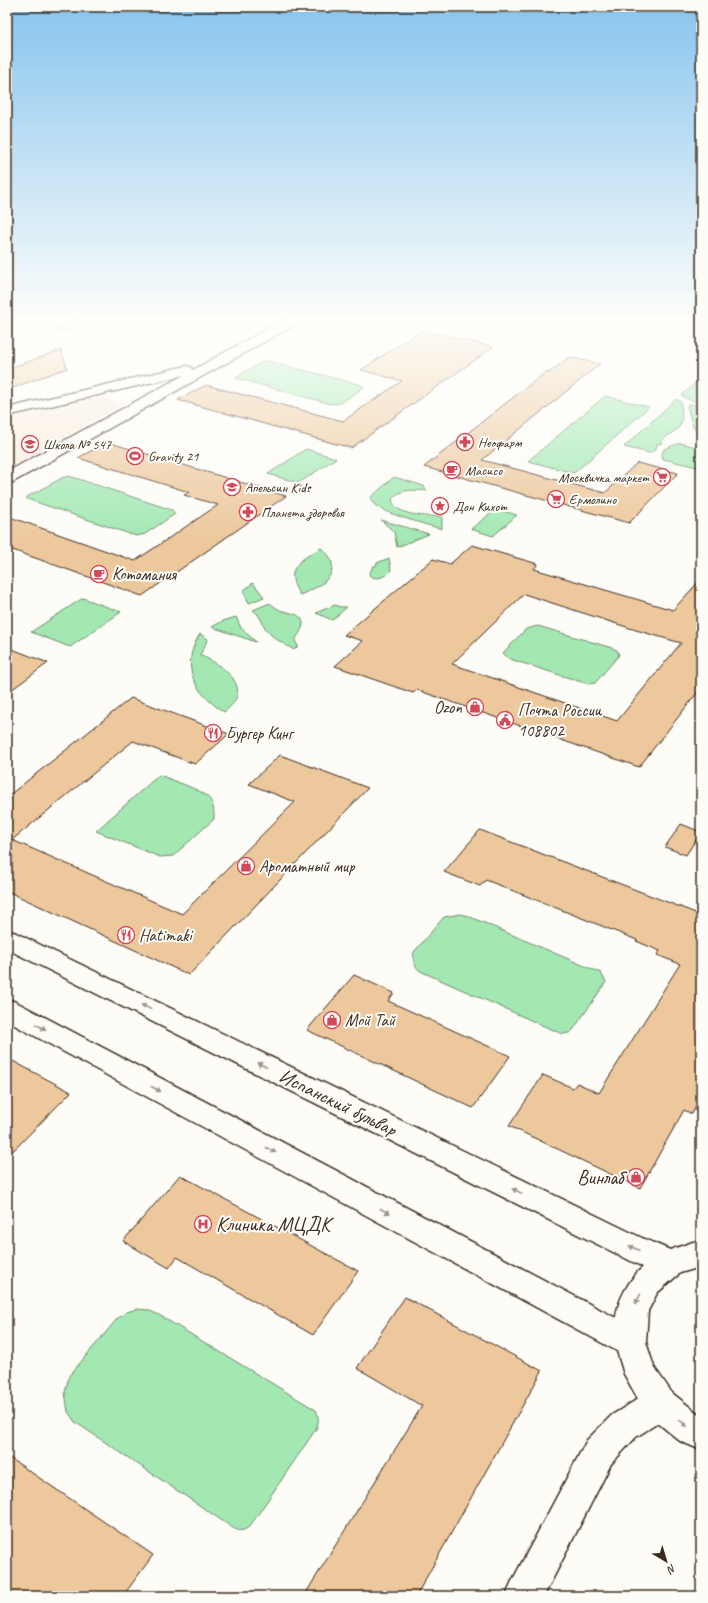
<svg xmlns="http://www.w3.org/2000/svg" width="708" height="1603" font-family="Caveat,sans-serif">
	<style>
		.built { fill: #f8ecdc }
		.green { fill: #a3e8b3; stroke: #6f8968 }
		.building { fill: #edc89d; stroke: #3b2a1e; fill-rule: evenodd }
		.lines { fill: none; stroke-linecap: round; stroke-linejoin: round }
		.minor-casing { stroke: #3b2a1e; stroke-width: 3 }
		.minor { fill: #fdfcf7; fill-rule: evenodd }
		.oneway { fill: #9c938a }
		.labels { text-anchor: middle; stroke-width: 4; stroke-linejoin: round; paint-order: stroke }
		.far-poi-label { font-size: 14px; fill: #3b2a1e; stroke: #fdfcf7; text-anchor: start }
		.poi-label { font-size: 17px; fill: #3b2a1e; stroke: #fdfcf7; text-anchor: start }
		.near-street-label { font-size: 20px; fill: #3b2a1e; stroke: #fdfcf7 }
		.near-poi-label { font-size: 20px; fill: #3b2a1e; stroke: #fdfcf7; text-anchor: end }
	</style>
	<rect width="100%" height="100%" fill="#fdfcf7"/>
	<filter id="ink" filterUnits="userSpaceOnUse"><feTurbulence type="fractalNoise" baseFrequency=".025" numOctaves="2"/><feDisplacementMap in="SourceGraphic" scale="8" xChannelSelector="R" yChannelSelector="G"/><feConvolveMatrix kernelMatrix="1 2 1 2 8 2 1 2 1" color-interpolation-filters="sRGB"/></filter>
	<g filter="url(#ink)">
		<path class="built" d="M 101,397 L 122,405 L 7,470 L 7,418 Z"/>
		<path class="green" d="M 74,316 L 95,316 L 70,324 L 77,328 L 67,331 L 57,330 L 56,328 L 64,328 Z
			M 268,361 L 361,385 L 364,387 L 341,403 L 331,404 L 236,378 L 261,362 Z
			M 701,378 L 701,401 C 694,401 687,401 682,395 Z
			M 605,396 L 649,407 L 574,473 L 528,461 Z
			M 676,399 L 680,401 L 681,403 L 682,419 L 680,426 L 676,430 L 662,440 L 663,443 L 657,444 L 656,449 L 650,453 L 624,447 Z
			M 691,404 L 701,405 L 701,439 L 693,427 L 687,406 Z
			M 680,443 L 701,448 L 701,468 L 663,459 L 662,454 L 664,449 Z
			M 306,449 L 336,458 L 299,483 L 268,474 Z
			M 69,476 L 172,510 L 175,514 L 145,534 L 136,536 L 27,499 L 27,497 L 62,478 Z
			M 394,477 L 424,486 L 427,491 C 415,490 398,488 392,500 C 395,516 429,517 442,516 L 442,529 C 425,524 388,515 375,505 C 372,503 371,500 371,497 Z
			M 496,509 L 517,515 L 493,536 L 471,529 Z
			M 381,520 L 429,534 L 397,547 L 394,532 Z
			M 321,548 C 325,551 330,556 331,560 C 338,580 313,589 300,595 C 282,569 300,560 321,548 Z
			M 389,558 L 391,570 C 385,577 377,581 369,575 L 373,566 L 376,566 L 377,563 Z
			M 253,583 L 264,597 L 249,603 L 243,591 Z
			M 83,598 L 121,612 L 70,647 L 31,632 Z
			M 270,603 C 272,605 275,607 278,609 C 285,613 303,612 303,624 C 303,629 297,636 295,641 L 298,646 L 294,650 C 286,645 276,640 269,633 C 262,626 262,616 253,610 Z
			M 335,605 L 340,607 L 347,607 L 332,620 L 316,613 Z
			M 236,617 L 241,628 L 256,642 L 212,627 L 223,621 Z
			M 538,626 L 612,648 L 617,650 L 619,655 L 595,683 L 588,684 L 513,660 L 508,658 L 503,653 L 526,629 Z
			M 200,634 L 208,639 L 200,655 C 224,666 256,688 224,712 C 195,693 179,667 200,634 Z
			M 159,775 C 168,778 177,782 185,785 C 204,793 215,796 214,819 L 173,856 L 160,857 L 96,831 Z
			M 460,914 L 468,916 L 601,973 L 606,982 L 573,1030 L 569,1033 L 562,1034 L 420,971 C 414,965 412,961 414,952 L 444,917 Z
			M 137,1309 L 148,1310 L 159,1315 L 316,1410 C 319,1418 319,1422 316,1429 L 250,1526 C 244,1531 240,1532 233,1528 L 75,1422 L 68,1412 L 65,1392 L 69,1376 L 117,1319 L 127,1312 Z"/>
		<path class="building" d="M 422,330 L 493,347 L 351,448 L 178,400 L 206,385 L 343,421 L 402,381 L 361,370 Z
			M 61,350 L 67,368 L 7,390 L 7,369 Z
			M 569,357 L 600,364 L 482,460 L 605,493 L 637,463 L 678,473 L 629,523 L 424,467 L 546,372 L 549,373 Z
			M 107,442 L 220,476 L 286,496 L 142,596 L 7,548 L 7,516 L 135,561 L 218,505 L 184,495 L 189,492 L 78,458 Z
			M 472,545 L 538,564 L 534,569 L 673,610 L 701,579 L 701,688 L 639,767 L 417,690 L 413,693 L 335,666 L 363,641 L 344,635 L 433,559 L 450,564 ZM 524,594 L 636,630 L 681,643 L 617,721 L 452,664 Z
			M 7,647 L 48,663 L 7,693 Z
			M 131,698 L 229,734 L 195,764 L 133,741 L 12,840 L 182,914 L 295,802 L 249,784 L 280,755 L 368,788 L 189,975 L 7,891 L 7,797 Z
			M 681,824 L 701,832 L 686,855 L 665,847 Z
			M 480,830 L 701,915 L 701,1097 L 692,1114 L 684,1110 L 640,1188 L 509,1126 L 543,1075 L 573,1088 L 577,1083 L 599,1093 L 680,964 L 657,955 L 660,951 L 636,941 L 637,940 L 486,880 L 480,886 L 444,872 Z
			M 354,975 L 394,993 L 388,1001 L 510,1056 L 473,1108 L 307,1030 Z
			M 7,1058 L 71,1092 L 7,1157 Z
			M 180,1175 L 358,1271 L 313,1335 L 177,1257 L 169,1268 L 123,1241 Z
			M 405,1297 L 542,1371 L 416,1596 L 304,1596 L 422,1406 L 357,1368 Z
			M 7,1456 L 153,1555 L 123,1596 L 7,1596 Z"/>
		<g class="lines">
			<g class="minor-casing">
				<path id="minor" d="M 291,316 L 306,316 L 305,319 L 13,482 L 7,484 L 7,472 L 184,375 L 7,416 L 7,408 L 186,366 L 191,367 L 193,370 Z
					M 7,930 L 16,933 L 642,1238 L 670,1250 L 693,1242 L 701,1241 L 701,1267 L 680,1273 L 657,1293 L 648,1311 L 646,1342 L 654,1367 L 672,1393 L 701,1416 L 701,1450 L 680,1441 L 658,1423 L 636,1437 L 611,1464 L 544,1596 L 506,1596 L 511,1583 L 587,1440 L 612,1415 L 638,1399 L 624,1374 L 617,1351 L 7,1021 L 7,999 L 16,1002 L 616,1318 C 617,1301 630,1278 643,1267 L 7,949 Z"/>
			</g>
			<use href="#minor" class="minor"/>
		</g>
		<defs><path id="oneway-solid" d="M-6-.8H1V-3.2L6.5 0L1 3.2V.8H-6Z"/></defs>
		<g class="oneway">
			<use href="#oneway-solid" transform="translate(146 1007) rotate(-154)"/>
			<use href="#oneway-solid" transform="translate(41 1027) rotate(28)"/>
			<use href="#oneway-solid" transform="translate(262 1065) rotate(-154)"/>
			<use href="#oneway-solid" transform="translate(156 1089) rotate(28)"/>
			<use href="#oneway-solid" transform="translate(271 1150) rotate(28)"/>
			<use href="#oneway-solid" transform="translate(517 1191) rotate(-154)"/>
			<use href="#oneway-solid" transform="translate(385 1211) rotate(28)"/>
			<use href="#oneway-solid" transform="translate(634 1248) rotate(-156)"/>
			<use href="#oneway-solid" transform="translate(638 1299) rotate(117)"/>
			<use href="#oneway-solid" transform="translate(683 1423) rotate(40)"/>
		</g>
	</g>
	<linearGradient id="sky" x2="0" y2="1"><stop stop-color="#87c4ee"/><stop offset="0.59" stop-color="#fefefb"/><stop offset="1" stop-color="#fefefb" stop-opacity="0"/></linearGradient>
	<rect width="708" height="540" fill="url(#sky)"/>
	<defs>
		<g id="pharmacy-ring" transform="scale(0.9)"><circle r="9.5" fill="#fdfcf7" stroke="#d1495b" stroke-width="1.5"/><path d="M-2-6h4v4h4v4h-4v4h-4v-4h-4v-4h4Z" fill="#d1495b"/></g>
		<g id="school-ring" transform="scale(0.9)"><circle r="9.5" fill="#fdfcf7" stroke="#d1495b" stroke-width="1.5"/><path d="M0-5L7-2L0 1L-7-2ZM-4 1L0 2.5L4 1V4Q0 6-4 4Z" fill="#d1495b"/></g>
		<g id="stadium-ring" transform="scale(0.9)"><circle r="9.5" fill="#fdfcf7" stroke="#d1495b" stroke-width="1.5"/><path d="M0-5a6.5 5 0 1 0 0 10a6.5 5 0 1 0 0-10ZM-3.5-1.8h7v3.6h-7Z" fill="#d1495b"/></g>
		<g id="cafe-ring" transform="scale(0.9)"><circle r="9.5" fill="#fdfcf7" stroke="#d1495b" stroke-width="1.5"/><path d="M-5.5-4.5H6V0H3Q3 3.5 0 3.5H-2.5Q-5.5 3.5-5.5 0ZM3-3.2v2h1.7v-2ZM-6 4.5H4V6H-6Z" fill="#d1495b"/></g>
		<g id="supermarket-ring" transform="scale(0.9)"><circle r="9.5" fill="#fdfcf7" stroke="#d1495b" stroke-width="1.5"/><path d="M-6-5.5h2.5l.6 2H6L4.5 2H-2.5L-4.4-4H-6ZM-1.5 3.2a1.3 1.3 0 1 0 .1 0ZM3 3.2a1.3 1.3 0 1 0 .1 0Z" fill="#d1495b"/></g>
		<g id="sight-ring" transform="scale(0.9)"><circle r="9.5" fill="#fdfcf7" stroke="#d1495b" stroke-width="1.5"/><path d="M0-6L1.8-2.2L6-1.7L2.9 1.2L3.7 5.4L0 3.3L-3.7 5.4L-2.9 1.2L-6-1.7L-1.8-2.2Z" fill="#d1495b"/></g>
		<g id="shop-ring" transform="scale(0.9)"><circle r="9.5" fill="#fdfcf7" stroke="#d1495b" stroke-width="1.5"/><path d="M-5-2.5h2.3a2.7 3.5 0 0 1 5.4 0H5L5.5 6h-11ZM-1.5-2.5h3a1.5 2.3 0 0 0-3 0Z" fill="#d1495b"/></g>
		<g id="civic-ring" transform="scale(0.9)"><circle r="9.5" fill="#fdfcf7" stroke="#d1495b" stroke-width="1.5"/><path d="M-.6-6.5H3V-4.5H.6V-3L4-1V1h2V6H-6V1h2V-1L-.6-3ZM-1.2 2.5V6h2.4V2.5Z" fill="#d1495b"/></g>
		<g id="restaurant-ring" transform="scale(0.9)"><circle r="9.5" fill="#fdfcf7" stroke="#d1495b" stroke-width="1.5"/><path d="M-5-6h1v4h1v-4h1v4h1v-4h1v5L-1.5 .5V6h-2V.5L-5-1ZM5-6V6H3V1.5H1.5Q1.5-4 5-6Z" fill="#d1495b"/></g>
		<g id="hospital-ring" transform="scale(0.9)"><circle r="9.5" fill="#fdfcf7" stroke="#d1495b" stroke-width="1.5"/><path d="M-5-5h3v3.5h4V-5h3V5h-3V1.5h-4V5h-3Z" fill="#d1495b"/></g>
	</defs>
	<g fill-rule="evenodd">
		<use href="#pharmacy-ring" x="465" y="442"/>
		<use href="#school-ring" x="30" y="444"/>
		<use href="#stadium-ring" x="135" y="456"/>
		<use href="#cafe-ring" x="452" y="470"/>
		<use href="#supermarket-ring" x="662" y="477"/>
		<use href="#school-ring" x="232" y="487"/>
		<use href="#supermarket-ring" x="556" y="499"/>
		<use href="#sight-ring" x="440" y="506"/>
		<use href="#pharmacy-ring" x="248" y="512"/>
		<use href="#cafe-ring" x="99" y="574"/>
		<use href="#shop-ring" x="475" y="707"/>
		<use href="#civic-ring" x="505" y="720"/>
		<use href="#restaurant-ring" x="213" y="733"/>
		<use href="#shop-ring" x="246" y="866"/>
		<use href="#restaurant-ring" x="126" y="935"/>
		<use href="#shop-ring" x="332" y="1020"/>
		<use href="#shop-ring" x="636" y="1177"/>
		<use href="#hospital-ring" x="203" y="1224"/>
	</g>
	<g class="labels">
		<g class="far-poi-label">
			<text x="478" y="447">Неофарм</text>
			<text x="43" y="449">Школа № 547</text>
			<text x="148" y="461">Gravity 21</text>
			<text x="465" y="475">Масисо</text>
			<text x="649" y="482" text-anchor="end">Москвичка маркет</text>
			<text x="245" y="492">Апельсин Kids</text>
			<text x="569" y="504">Ермолино</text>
			<text x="453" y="511">Дон Кихот</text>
			<text x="261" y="517">Планета здоровья</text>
		</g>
		<g class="poi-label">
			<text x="112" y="580">Котомания</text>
			<text x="462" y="713" text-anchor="end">Ozon</text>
			<text x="518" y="716">Почта России<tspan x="518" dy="20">108802</tspan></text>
			<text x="226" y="739">Бургер Кинг</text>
			<text x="259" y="872">Ароматный мир</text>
			<text x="139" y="941">Hatimaki</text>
			<text x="345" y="1026">Мой Тай</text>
		</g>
		<g class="near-street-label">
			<text transform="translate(338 1102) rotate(26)" y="7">Испанский бульвар</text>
		</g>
		<g class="near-poi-label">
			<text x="623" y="1184">Винлаб</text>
			<text x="216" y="1231" text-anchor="start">Клиника МЦДК</text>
		</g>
	</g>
	<rect width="708" height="1603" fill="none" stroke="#fdfcf7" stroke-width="24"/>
	<rect x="12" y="12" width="684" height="1579" fill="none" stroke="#3b2a1e" stroke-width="1.5" filter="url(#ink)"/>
	<g transform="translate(666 1561) rotate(142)" stroke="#fdfcf7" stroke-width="3" paint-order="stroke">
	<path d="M0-3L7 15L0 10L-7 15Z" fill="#3b2a1e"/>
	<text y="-6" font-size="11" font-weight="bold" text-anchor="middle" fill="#3b2a1e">N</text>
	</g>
</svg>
